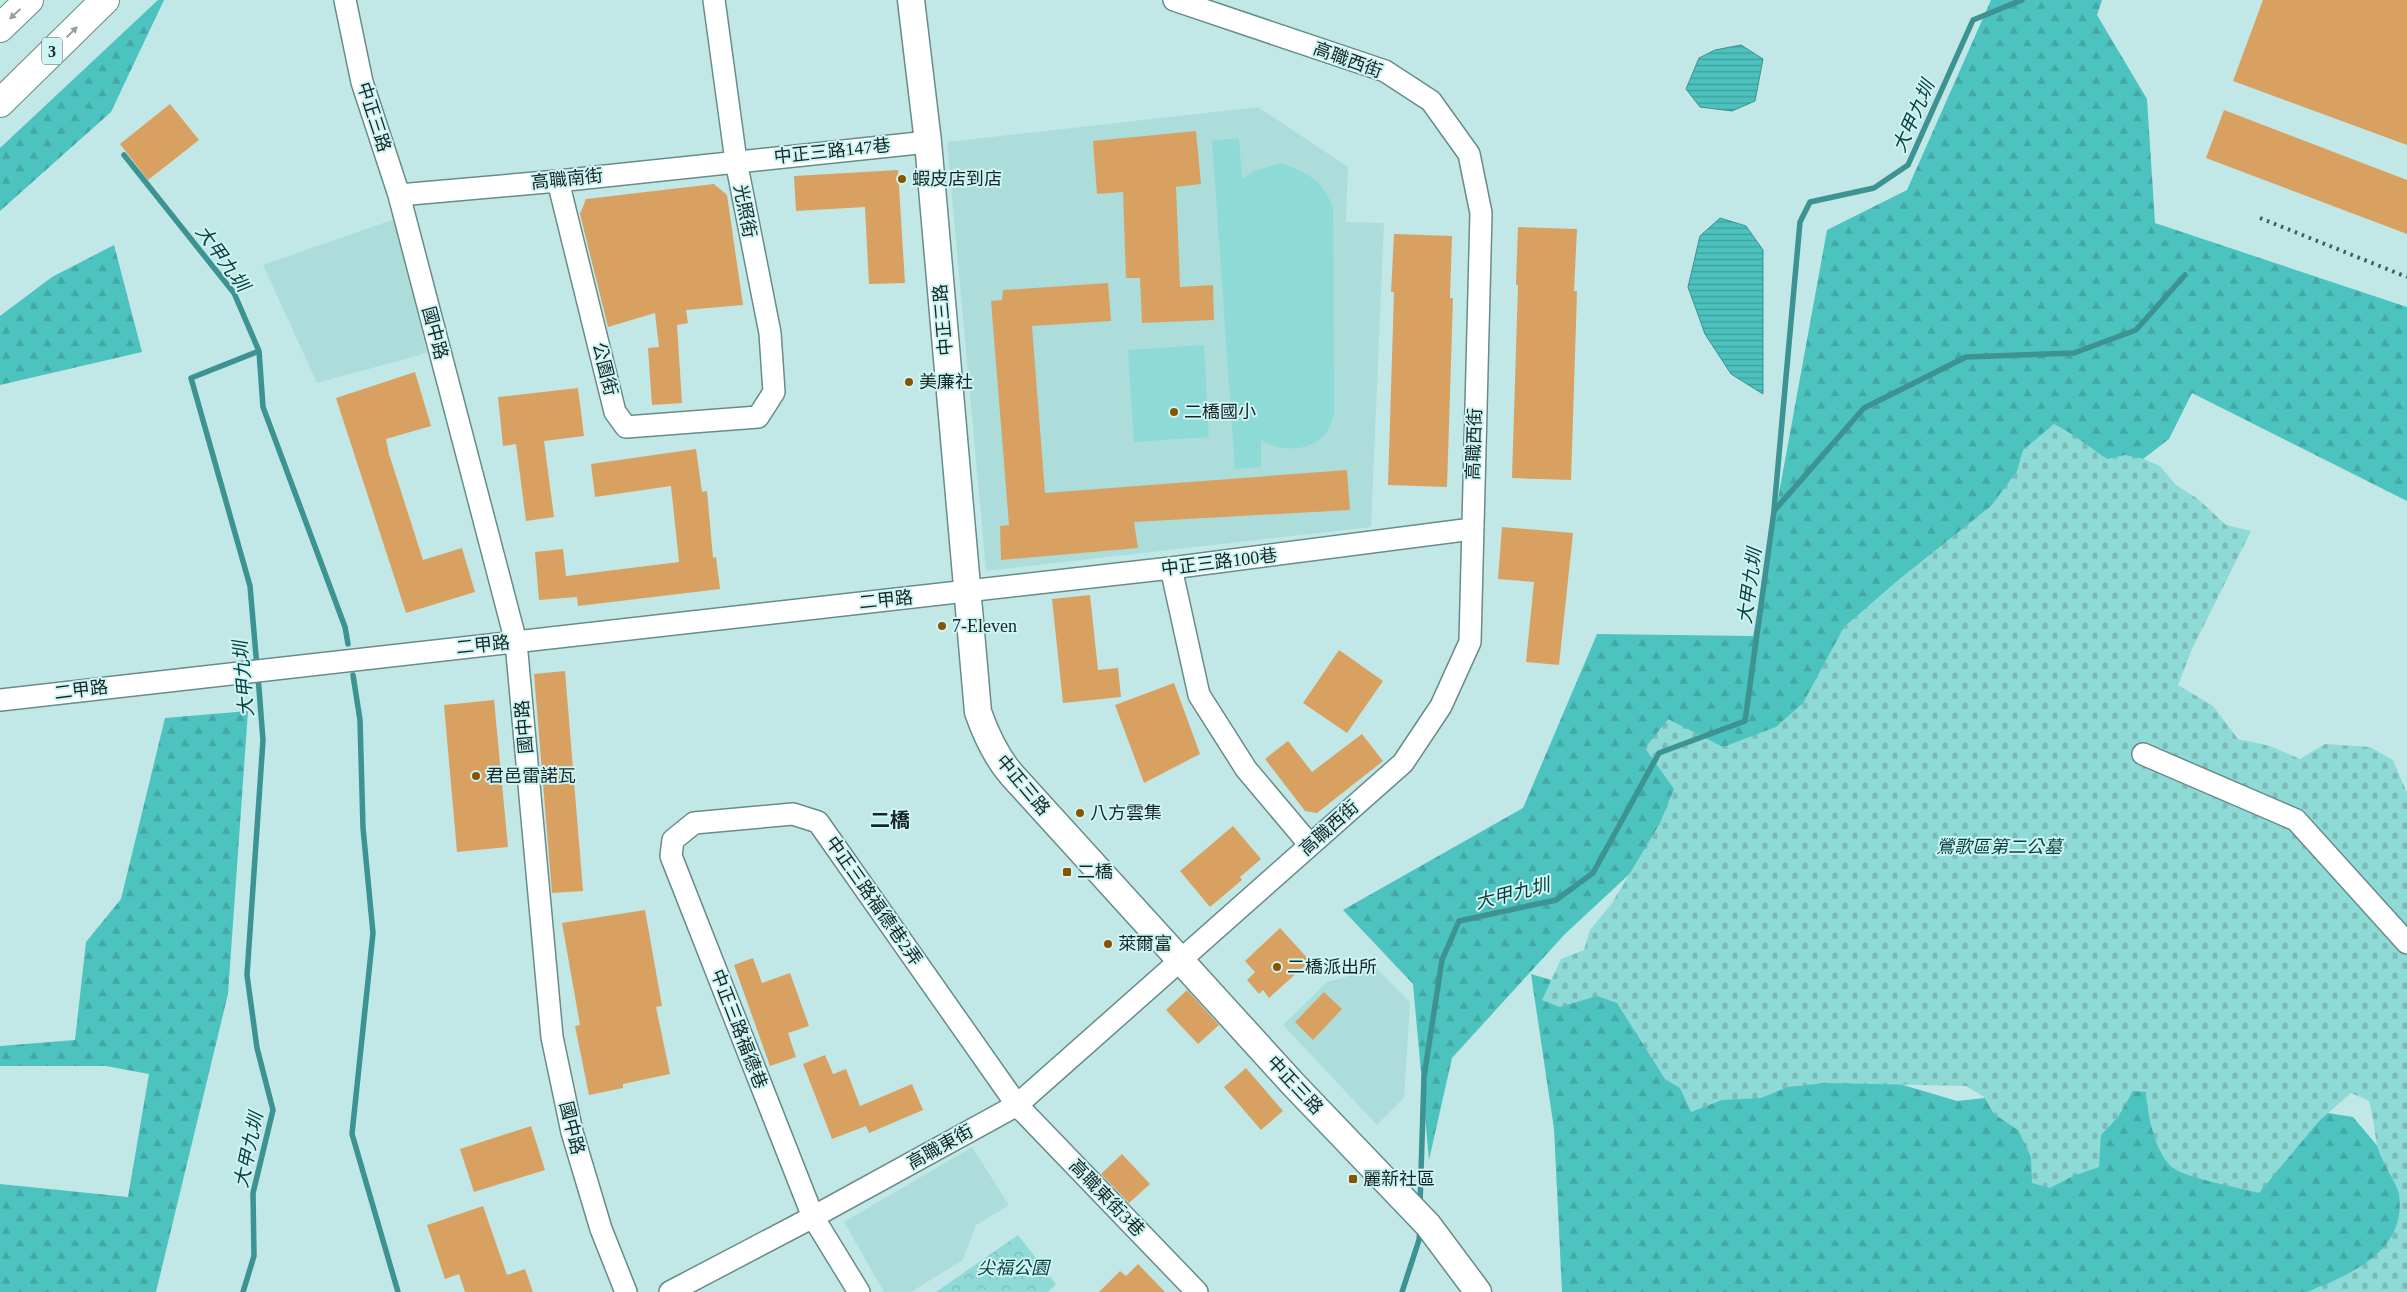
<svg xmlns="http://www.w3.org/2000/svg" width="2407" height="1292" font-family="'Times New Roman','Noto Sans TC',serif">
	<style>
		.built { fill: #addddb }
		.forest { fill: url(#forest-firs) }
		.cemetery { fill: url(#cemetery-stones) }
		.park { fill: url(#park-crowns) }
		.pitch { fill: #8edad7 }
		.water { fill: url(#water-rules); stroke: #3c9391 }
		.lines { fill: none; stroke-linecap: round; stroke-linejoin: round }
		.stream { stroke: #3c9391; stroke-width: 5.5 }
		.building { fill: #d9a161 }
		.minor-casing { stroke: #678c8a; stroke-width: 24 }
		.tertiary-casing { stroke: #678c8a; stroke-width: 29 }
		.motorway-casing { stroke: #678c8a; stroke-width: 30 }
		.minor { stroke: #fff; stroke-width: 21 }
		.tertiary { stroke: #fff; stroke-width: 26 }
		.motorway { stroke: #fff; stroke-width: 28 }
		.rail { stroke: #465b5a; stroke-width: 4; stroke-dasharray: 2.5 5; stroke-linecap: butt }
		.oneway { fill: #979d9d }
		.poi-dot { fill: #885400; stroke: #cef5f3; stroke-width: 2 }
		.labels { text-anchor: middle; stroke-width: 4; stroke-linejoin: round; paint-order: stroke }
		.shield { fill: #cef5f3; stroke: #4e6463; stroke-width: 1 }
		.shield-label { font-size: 16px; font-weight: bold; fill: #172625 }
		.street-label { font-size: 18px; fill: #172625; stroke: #cef5f3 }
		.poi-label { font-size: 18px; fill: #172625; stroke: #cef5f3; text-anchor: start }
		.park-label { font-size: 18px; font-style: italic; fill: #073f3e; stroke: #cef5f3 }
		.water-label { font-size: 19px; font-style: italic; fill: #0a4140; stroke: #cef5f3 }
		.quarter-label { font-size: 20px; font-weight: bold; fill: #172625; stroke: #cef5f3 }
	</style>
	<defs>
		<pattern id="forest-firs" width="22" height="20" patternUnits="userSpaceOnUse" patternTransform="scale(1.25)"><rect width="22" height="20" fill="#4dc3c0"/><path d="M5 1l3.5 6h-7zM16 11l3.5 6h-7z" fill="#42a7a5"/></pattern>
		<pattern id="cemetery-stones" width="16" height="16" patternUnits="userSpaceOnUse" patternTransform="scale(1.25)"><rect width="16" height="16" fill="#8edad7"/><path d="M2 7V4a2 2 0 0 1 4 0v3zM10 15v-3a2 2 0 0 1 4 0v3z" fill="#7abbb8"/></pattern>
		<pattern id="park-crowns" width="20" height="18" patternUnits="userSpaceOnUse" patternTransform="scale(1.25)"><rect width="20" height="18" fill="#8edad7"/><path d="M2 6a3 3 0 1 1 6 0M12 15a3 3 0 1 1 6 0" fill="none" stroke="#7abbb8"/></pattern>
		<pattern id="water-rules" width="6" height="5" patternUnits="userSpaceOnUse" patternTransform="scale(1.25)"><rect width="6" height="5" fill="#4cc2bf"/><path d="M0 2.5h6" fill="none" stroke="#3e9d9b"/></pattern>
	</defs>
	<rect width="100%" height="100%" fill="#c1e8e6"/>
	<path class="built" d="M 1258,107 L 1348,167 L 1346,222 L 1384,223 L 1371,527 L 986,571 L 947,142 Z
		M 395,219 L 427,353 L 317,383 L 263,265 Z
		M 1376,968 L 1410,1002 L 1404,1098 L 1377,1125 L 1283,1025 L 1327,982 Z
		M 972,1147 L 1009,1205 L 976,1225 L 963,1260 L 911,1292 L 884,1292 L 844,1222 Z"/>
	<path class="forest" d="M 158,0 L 164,0 L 111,112 L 0,211 L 0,148 Z
		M 1991,0 L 2102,0 L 2097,15 L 2147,99 L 2155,223 L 2407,307 L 2407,501 L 2192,393 L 2169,439 L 1748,764 L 1565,934 L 1452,1058 L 1429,1160 L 1413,984 L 1343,910 L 1523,808 L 1597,634 L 1753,636 L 1827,230 L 1907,190 Z
		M 114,245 L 142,352 L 0,385 L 0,316 L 52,277 Z
		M 248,711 L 228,994 L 156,1292 L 0,1292 L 0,1184 L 128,1197 L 149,1074 L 106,1066 L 0,1066 L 0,1046 L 75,1040 L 86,942 L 121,899 L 165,718 Z
		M 1531,974 L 1957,1101 L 2137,1082 L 2353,1117 L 2407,1181 L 2407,1292 L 1562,1292 L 1554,1129 Z"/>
	<path class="cemetery" d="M 2054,424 C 2074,434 2089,447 2107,459 L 2125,455 L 2144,459 L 2160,466 L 2176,485 L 2198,499 L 2226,525 L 2251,531 L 2192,649 L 2178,685 L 2213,706 L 2238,739 L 2270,746 L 2300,759 L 2325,744 L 2370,747 L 2393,760 L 2407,793 L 2407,1292 L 2307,1292 C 2351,1274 2407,1252 2399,1194 C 2396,1182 2383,1164 2378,1149 C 2374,1133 2374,1117 2369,1101 L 2351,1093 L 2319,1121 L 2259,1193 C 2240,1188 2187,1178 2173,1168 C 2155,1154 2147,1113 2146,1092 L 2133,1091 L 2118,1117 L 2101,1135 L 2099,1167 L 2073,1176 L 2050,1188 L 2032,1183 L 2031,1157 L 2018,1130 L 1994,1114 L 1984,1097 L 1966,1086 L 1825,1083 L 1788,1087 L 1761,1098 L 1722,1100 L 1691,1112 L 1680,1088 L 1665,1079 L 1617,1003 L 1597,996 L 1560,1007 L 1542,1000 L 1561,959 L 1584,950 L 1590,930 L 1612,903 L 1660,823 L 1674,789 L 1645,748 L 1668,719 L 1723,747 L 1776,727 L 1803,703 L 1844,627 L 1897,581 L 1991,506 L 2017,471 L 2023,450 Z"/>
	<path class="park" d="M 1018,1235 L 1056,1284 L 1048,1292 L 936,1292 Z"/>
	<path class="pitch" d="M 1239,138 L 1242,179 L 1254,171 L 1281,163 C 1308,173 1323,180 1333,208 L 1334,413 C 1332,418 1331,426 1328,431 C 1313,452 1282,453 1261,440 L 1261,467 L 1235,469 L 1212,141 Z
		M 1204,345 L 1209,437 L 1134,442 L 1128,350 Z"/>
	<path class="water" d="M 1741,45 L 1763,59 L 1755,101 L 1732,111 L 1700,107 L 1686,89 L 1699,58 L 1715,50 Z
		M 1720,218 L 1746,226 L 1763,250 L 1763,394 L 1731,374 L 1705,334 L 1688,287 L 1700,236 Z"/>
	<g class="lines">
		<path class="stream" d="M 124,155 L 234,293 L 259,351 L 191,378 L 250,586 L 257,667
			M 259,351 L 263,407 L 345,627 L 348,644
			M 1774,510 L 1800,222 L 1810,202 L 1874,188 L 1908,165 L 1973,20 L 2022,0
			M 353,675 L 360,720 L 363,828 L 373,933 L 352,1134 L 398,1292
			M 1420,1204 L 1424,1077 L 1442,960 L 1459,921 L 1556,900 L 1593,873 L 1659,753 L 1745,721 L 1774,511 L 1864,408 L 1966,357 L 2074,353 L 2136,330 L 2185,275
			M 243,1292 L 254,1256 L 253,1193 L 273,1110 L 257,1048 L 247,975 L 263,740 L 258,676
			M 1402,1292 L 1419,1240 L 1420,1228"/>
	</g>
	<path class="building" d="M 2263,0 L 2407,0 L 2407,145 L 2233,81 Z
		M 170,104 L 199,140 L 148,180 L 120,144 Z
		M 2224,110 L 2407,180 L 2407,234 L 2206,158 Z
		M 1196,131 L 1201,184 L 1176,187 L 1180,287 L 1213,285 L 1214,320 L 1142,323 L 1140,278 L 1126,278 L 1123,192 L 1097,194 L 1093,141 Z
		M 898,170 L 905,283 L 869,284 L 865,207 L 796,211 L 794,176 Z
		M 714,184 L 727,195 L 743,305 L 686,310 L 688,323 L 677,325 L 682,403 L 652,405 L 648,348 L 659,347 L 655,313 L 608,327 L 580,214 L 586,199 Z
		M 1518,227 L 1577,229 L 1574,291 L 1577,291 L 1571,480 L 1512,478 L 1518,285 L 1516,285 Z
		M 1394,234 L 1452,236 L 1450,298 L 1453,298 L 1447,487 L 1388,485 L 1394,292 L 1391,292 Z
		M 1108,283 L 1111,321 L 1032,326 L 1045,493 L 1347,470 L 1350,510 L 1134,522 L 1138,548 L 1001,560 L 1000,526 L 1009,525 L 991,301 L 1002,300 L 1003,290 Z
		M 415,372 L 431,426 L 386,439 L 389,454 L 423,560 L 462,548 L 475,592 L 406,613 L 336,398 Z
		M 578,388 L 584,436 L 544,441 L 554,517 L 526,521 L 516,444 L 503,446 L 498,397 Z
		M 696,449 L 702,492 L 707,491 L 713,558 L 716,557 L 720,589 L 578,606 L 577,597 L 539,600 L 535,552 L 563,549 L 566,576 L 679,562 L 671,486 L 595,497 L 591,464 Z
		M 1502,527 L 1573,533 L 1559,665 L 1526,662 L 1534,582 L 1498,579 Z
		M 1090,595 L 1098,670 L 1118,668 L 1121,697 L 1063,703 L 1052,599 Z
		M 1339,650 L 1383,681 L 1347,733 L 1303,703 Z
		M 565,671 L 583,891 L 552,893 L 534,674 Z
		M 1174,683 L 1200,754 L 1144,783 L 1115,705 Z
		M 494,700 L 508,847 L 457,852 L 444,705 Z
		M 1362,734 L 1383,761 L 1317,813 L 1305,811 L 1265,759 L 1288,741 L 1312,772 Z
		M 1233,826 L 1261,859 L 1240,877 L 1242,880 L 1210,907 L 1180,871 Z
		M 645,910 L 662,1006 L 656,1007 L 670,1074 L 623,1084 L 623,1088 L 589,1095 L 575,1026 L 580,1025 L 562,923 Z
		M 1280,928 L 1310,961 L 1269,998 L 1263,990 L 1259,994 L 1247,980 L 1255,972 L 1245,961 Z
		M 753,958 L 762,983 L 790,973 L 809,1026 L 788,1033 L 796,1057 L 770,1066 L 734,965 Z
		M 1187,990 L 1219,1025 L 1198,1044 L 1166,1010 Z
		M 1324,992 L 1342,1009 L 1313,1040 L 1295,1022 Z
		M 825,1055 L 833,1074 L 846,1069 L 860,1106 L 912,1084 L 923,1110 L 869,1133 L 866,1126 L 832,1139 L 803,1064 Z
		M 1246,1068 L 1283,1111 L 1261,1130 L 1224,1087 Z
		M 531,1126 L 545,1170 L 474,1192 L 460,1149 Z
		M 1122,1154 L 1150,1184 L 1129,1203 L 1101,1174 Z
		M 483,1206 L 507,1275 L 525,1269 L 533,1292 L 465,1292 L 459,1274 L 445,1279 L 427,1225 Z
		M 1138,1264 L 1165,1292 L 1099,1292 L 1120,1271 L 1126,1276 Z"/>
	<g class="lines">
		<g class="minor-casing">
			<path id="minor" d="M 345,0 L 362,82 L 399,195 L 516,642 L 552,1037 L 572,1132 L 601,1229 L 626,1292
				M 558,181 L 615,412 L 626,427 L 758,417 L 774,392 L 770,333 L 736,161 L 714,0
				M 399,195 L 558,181 L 928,142
				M 1171,568 L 1199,695 L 1246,769 L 1310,845
				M 0,700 L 1171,568 L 1472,529
				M 2143,754 L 2296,820 L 2407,943
				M 670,1292 L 813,1217 L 1017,1105 L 1403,763 L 1441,706 L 1470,642 L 1481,213 L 1469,154 L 1431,101 L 1385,71 L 1174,0
				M 859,1292 L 813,1217 L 671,856 L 673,840 L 694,823 L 793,814 L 818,822 L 1017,1105 L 1197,1292"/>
		</g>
		<g class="tertiary-casing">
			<path id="tertiary" d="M 911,0 L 928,142 L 978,712 C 986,735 995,755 1011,774 L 1293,1084 L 1428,1225 L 1478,1292"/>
		</g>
		<g class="motorway-casing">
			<path id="motorway" d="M 0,28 L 29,0
				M 0,103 L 105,0"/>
		</g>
		<use href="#minor" class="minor"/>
		<use href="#tertiary" class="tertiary"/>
		<use href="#motorway" class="motorway"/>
		<path class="rail" d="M 2260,218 L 2407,277"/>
	</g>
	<defs><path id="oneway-solid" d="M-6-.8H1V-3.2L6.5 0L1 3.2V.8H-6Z" transform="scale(1.25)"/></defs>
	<g class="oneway">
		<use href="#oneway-solid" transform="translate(15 14) rotate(137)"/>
		<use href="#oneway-solid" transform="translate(72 32) rotate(-44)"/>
	</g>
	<g class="poi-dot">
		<circle cx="902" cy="179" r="5"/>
		<circle cx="909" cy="382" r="5"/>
		<circle cx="1174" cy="412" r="5"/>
		<circle cx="942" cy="626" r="5"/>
		<circle cx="476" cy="776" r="5"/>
		<circle cx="1080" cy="813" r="5"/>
		<rect x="1062" y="867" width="10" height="10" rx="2.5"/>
		<circle cx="1108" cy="944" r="5"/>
		<circle cx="1277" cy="967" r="5"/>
		<rect x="1348" y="1174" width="10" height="10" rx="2.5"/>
	</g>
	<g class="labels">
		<rect class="shield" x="42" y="37.5" width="20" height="27" rx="4"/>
		<g class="shield-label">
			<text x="52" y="57">3</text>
		</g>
		<g class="street-label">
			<text transform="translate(1348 60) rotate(20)" y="6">高職西街</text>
			<text transform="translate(374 117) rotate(72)" y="6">中正三路</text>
			<text transform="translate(832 151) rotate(-6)" y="6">中正三路147巷</text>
			<text transform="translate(567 179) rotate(-6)" y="6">高職南街</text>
			<text transform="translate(745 211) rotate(79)" y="6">光照街</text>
			<text transform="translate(943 320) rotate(-95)" y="6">中正三路</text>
			<text transform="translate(435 333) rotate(75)" y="6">國中路</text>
			<text transform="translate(605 369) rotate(76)" y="6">公園街</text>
			<text transform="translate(1474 444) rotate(-88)" y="6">高職西街</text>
			<text transform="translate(1219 562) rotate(-7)" y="6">中正三路100巷</text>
			<text transform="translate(886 600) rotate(-6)" y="6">二甲路</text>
			<text transform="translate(483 645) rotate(-6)" y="6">二甲路</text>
			<text transform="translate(81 690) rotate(-7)" y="6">二甲路</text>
			<text transform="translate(524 727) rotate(-95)" y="6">國中路</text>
			<text transform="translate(1023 785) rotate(50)" y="6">中正三路</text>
			<text transform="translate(1329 828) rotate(-42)" y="6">高職西街</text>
			<text transform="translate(874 901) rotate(55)" y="6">中正三路福德巷2弄</text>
			<text transform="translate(739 1029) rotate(69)" y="6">中正三路福德巷</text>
			<text transform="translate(1295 1085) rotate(47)" y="6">中正三路</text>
			<text transform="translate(572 1128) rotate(76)" y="6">國中路</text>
			<text transform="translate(940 1147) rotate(-29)" y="6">高職東街</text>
			<text transform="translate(1107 1198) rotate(46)" y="6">高職東街3巷</text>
		</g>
		<g class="poi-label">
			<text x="912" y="185">蝦皮店到店</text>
			<text x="919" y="388">美廉社</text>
			<text x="1184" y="418">二橋國小</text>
			<text x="952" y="632">7-Eleven</text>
			<text x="486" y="782">君邑雷諾瓦</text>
			<text x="1090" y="819">八方雲集</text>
			<text x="1077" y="878">二橋</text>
			<text x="1118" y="950">萊爾富</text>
			<text x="1287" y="973">二橋派出所</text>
			<text x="1363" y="1185">麗新社區</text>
		</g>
		<g class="park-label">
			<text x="1999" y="853">鶯歌區第二公墓</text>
			<text x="1013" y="1274">尖福公園</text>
		</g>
		<g class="water-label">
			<text transform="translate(1913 116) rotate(-66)" y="7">大甲九圳</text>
			<text transform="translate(223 258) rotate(54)" y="7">大甲九圳</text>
			<text transform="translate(1749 586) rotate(-82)" y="7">大甲九圳</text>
			<text transform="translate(243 679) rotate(-95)" y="7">大甲九圳</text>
			<text transform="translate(1512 893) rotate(-14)" y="7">大甲九圳</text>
			<text transform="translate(248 1150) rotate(-78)" y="7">大甲九圳</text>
		</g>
		<g class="quarter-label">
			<text x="890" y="827">二橋</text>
		</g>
	</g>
</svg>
